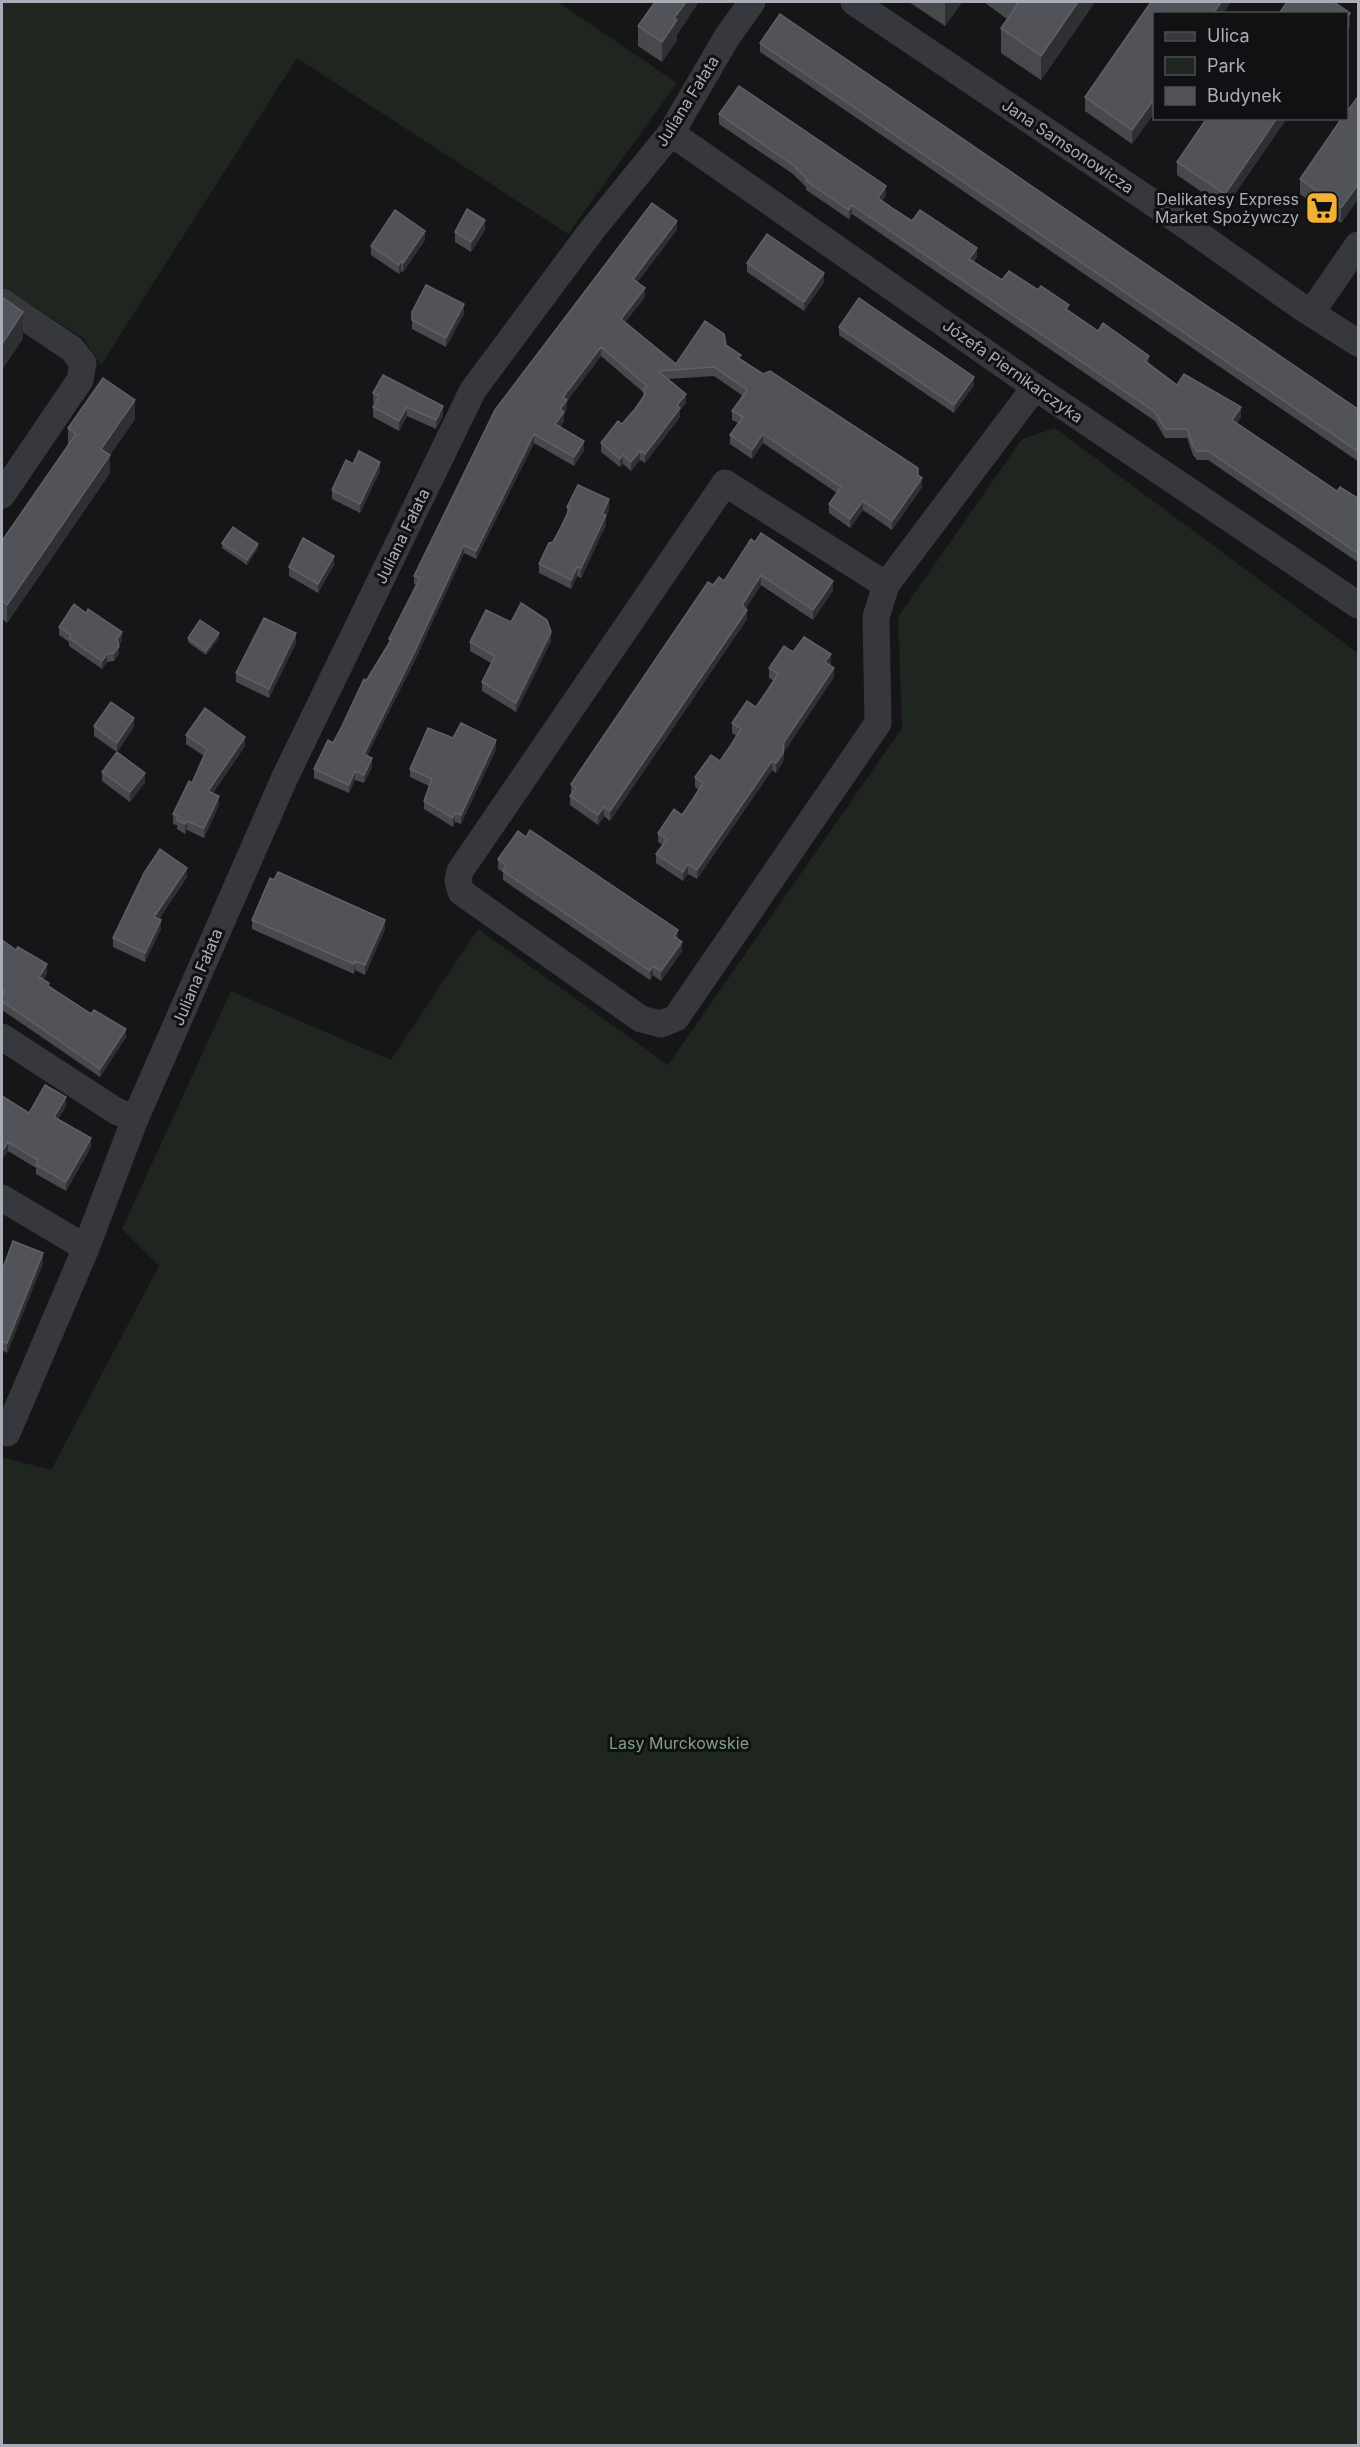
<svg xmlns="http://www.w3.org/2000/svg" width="1360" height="2447" font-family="Inter,sans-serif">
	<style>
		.green { fill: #1e261f }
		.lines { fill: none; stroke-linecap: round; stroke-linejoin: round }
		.minor { stroke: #37383d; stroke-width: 27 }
		.wall { fill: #47494d }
		.shaded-wall { fill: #2f3033 }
		.building { fill: #525359; stroke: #5f6168; stroke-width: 1.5 }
		.labels { text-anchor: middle; stroke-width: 6; stroke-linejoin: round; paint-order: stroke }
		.street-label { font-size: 16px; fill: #a8adb8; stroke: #111113 }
		.poi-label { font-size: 16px; fill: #a8adb8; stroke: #111113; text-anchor: end }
		.park-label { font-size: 16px; fill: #7fa381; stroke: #111113 }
	</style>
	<rect width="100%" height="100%" fill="#161618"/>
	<path class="green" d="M 2,2 L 558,2 L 677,83 L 568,234 L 297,58 L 101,365 L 83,338 L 2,287 Z
		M 1055,428 L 1358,653 L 1358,2445 L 2,2445 L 2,1457 L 51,1470 L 159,1266 L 122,1229 L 231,991 L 391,1060 L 478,929 L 668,1065 L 902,728 L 898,617 L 1022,439 Z"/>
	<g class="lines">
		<path class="minor" d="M 854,2 L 1165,211 L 1300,306 L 1358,343
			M 671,133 L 1035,387 L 1358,605
			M 2,302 L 72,349 L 83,363 L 80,380 L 2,495
			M 1311,313 L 1358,245
			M 886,585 L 725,483 L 460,871 L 458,881 L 461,892 L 641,1019 L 661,1024 L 676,1018 L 878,723 L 876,617 L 886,585 L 1035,387
			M 2,1037 L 116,1111 L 135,1119
			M 2,1198 L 86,1248
			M 7,1433 L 86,1248 L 135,1119 L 285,777 L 473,390 L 592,230 L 671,133 L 727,37 L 752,2"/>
	</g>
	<path class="wall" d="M 909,2 L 962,2 L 945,26 Z
		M 984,2 L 1095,2 L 1041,80 L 1001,53 L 1001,28 L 1007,19 Z
		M 1151,2 L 1231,2 L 1222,14 L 1155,14 L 1155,112 L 1132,144 L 1085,111 L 1085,97 Z
		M 638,26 L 677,35 L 677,40 L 662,62 L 638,46 Z
		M 760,43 L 1359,410 L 1359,462 L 760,52 Z
		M 1359,95 L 1359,198 L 1341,223 L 1300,194 L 1300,179 Z
		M 719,114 L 886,195 L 882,201 L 912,221 L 977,257 L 974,262 L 1002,280 L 1069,311 L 1149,364 L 1177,385 L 1241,417 L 1237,423 L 1337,491 L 1359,499 L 1359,563 L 1208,460 L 1197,460 L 1193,455 L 1187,438 L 1165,438 L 1155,421 L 852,214 L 849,219 L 806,190 L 806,187 L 793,174 L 719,124 Z
		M 1287,118 L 1225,208 L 1177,175 L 1177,162 Z
		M 485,230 L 471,252 L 455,242 L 455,232 Z
		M 677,230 L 637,282 L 645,297 L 625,322 L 676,364 L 726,345 L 741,359 L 918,475 L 922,487 L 892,530 L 863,510 L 850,528 L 829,513 L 829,504 L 837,493 L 763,443 L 752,459 L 730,444 L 730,435 L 738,423 L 732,420 L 732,411 L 743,396 L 714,376 L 668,379 L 686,403 L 680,410 L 680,417 L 645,463 L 640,460 L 631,471 L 623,464 L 620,467 L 601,452 L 601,443 L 622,424 L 635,409 L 643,398 L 643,392 L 601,356 L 567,401 L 567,409 L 564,412 L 564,421 L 560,427 L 584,450 L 574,466 L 534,443 L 476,559 L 464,553 L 415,660 L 367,755 L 372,767 L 364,783 L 355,780 L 349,793 L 314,778 L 314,769 L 333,743 L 366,681 L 389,644 L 389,639 L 416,585 L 414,584 L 414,576 Z
		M 425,240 L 403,272 L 401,271 L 399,274 L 371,255 L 371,246 Z
		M 747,263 L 824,282 L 804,311 L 747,272 Z
		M 412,312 L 464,314 L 446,347 L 412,329 Z
		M 839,327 L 974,385 L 954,413 L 839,335 Z
		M 373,393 L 443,416 L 436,429 L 407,416 L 399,431 L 373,417 L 373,407 L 375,404 L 373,402 Z
		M 135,419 L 110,455 L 110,473 L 7,623 L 2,619 L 2,541 L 68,445 L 68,428 Z
		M 380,471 L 360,513 L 332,499 L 332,490 Z
		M 567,507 L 609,509 L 606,516 L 606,525 L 581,578 L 577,576 L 571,589 L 539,573 L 539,564 L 553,542 L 567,514 Z
		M 751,539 L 833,590 L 813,620 L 761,585 L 746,608 L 747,619 L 610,821 L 604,816 L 598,825 L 570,805 L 570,796 L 572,794 L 571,793 L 571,784 L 713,585 L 724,581 Z
		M 222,543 L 258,548 L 247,565 L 222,548 Z
		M 334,565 L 318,593 L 289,576 L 289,567 Z
		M 59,627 L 122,641 L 118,645 L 119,654 L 114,661 L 107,662 L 102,669 L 69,646 L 69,642 L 59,635 Z
		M 188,638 L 219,638 L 206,655 L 188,642 Z
		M 551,641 L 516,712 L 482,691 L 482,682 L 491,663 L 470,651 L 470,642 Z
		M 296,643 L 269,698 L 236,682 L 236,673 Z
		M 793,652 L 831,664 L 830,665 L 834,677 L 784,752 L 783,762 L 776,773 L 772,770 L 697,879 L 688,874 L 683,881 L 656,863 L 656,854 L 663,845 L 658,842 L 658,833 L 682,815 L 699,790 L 695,787 L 695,777 L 720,761 L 737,736 L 732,733 L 732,723 L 756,707 L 774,681 L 769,678 L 769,668 Z
		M 94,726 L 134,727 L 117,752 L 94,736 Z
		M 186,735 L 245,746 L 213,793 L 219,805 L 204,838 L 187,830 L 185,834 L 177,829 L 177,825 L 173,824 L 173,814 L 192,783 L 204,756 L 186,744 Z
		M 453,738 L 496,749 L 461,824 L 455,822 L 453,827 L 424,809 L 424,801 L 429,786 L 410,777 L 410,769 Z
		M 102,772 L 145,782 L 130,802 L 102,781 Z
		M 526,837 L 682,951 L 661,981 L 653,975 L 650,980 L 503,880 L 503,872 L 498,869 L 498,859 Z
		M 187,877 L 159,919 L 161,929 L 145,962 L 113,947 L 113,938 Z
		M 252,920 L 385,929 L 365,975 L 355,970 L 354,974 L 252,929 Z
		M 2,940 L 47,973 L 43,980 L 49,987 L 126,1037 L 100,1077 L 2,1010 Z
		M 2,1096 L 29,1113 L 66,1106 L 58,1119 L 91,1147 L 66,1191 L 36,1174 L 36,1168 L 8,1151 Z
		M 43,1263 L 7,1353 L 2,1350 L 2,1271 Z"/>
	<path class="shaded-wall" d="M 686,2 L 699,2 L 677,35 L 677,40 L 662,62 L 662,42 L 674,18 Z
		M 945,2 L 962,2 L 945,26 Z
		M 1078,2 L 1095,2 L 1041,80 L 1041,56 Z
		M 1221,2 L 1231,2 L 1222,14 L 1213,14 Z
		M 1350,13 L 1350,27 L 1347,32 L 1347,18 Z
		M 1155,98 L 1155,112 L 1132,144 L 1132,130 Z
		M 1277,118 L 1287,118 L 1225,208 L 1225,194 Z
		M 1359,183 L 1359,198 L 1341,223 L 1341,208 Z
		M 886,186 L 886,195 L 878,207 L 878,198 Z
		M 852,205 L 852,214 L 849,219 L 849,210 Z
		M 485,220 L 485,230 L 471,252 L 471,242 Z
		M 677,221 L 677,230 L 633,288 L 633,279 Z
		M 425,231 L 425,240 L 403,272 L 403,263 Z
		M 977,248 L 977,257 L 969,268 L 969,259 Z
		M 401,261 L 401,271 L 399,274 L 399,265 Z
		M 824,273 L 824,282 L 804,311 L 804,302 Z
		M 645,288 L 645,297 L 621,328 L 621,319 Z
		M 464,304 L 464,314 L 446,347 L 446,338 Z
		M 23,312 L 23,339 L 2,370 L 2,344 Z
		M 601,347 L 601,356 L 567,401 L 567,409 L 563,414 L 564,412 L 564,421 L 555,433 L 555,424 L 563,397 Z
		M 1149,356 L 1149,365 L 1145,361 Z
		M 974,377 L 974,385 L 954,413 L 954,405 Z
		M 686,394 L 686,403 L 680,410 L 680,417 L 645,463 L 645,454 L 677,405 Z
		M 135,400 L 135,419 L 110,455 L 110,473 L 7,623 L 7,605 L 101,449 Z
		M 443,406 L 443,416 L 436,429 L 436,420 Z
		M 407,407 L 407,416 L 399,431 L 399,421 Z
		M 1241,407 L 1241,417 L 1232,430 L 1232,420 Z
		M 534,434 L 534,443 L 476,559 L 476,551 Z
		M 763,434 L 763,443 L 752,459 L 752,450 Z
		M 584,441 L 584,450 L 574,466 L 574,457 Z
		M 640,451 L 640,460 L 631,471 L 631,462 Z
		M 623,455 L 623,464 L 620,467 L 620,459 Z
		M 380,462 L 380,471 L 360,513 L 360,504 Z
		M 922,478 L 922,487 L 892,530 L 892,521 Z
		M 609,499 L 609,509 L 606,516 L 606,525 L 581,578 L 581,568 L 602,514 Z
		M 863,501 L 863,510 L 850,528 L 850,519 Z
		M 258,544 L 258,548 L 247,565 L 247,560 Z
		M 464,545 L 464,553 L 415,660 L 364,762 L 364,754 Z
		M 334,556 L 334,565 L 318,593 L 318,584 Z
		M 577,567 L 577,576 L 571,589 L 571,580 Z
		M 761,575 L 761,585 L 742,614 L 742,605 Z
		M 833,581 L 833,590 L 813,620 L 813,610 Z
		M 747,610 L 747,619 L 610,821 L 610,811 Z
		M 122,632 L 122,641 L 117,647 L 117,639 Z
		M 551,632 L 551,641 L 516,712 L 516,703 Z
		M 219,633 L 219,638 L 206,655 L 206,651 Z
		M 296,633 L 296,643 L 269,698 L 269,689 Z
		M 119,646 L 119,654 L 114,661 L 114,653 Z
		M 107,654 L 107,662 L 102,669 L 102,661 Z
		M 831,654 L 831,664 L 825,671 L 825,662 Z
		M 834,668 L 834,677 L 784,752 L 783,762 L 776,773 L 776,763 L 784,742 Z
		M 134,718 L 134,727 L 117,752 L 117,743 Z
		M 245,737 L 245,746 L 208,800 L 208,791 Z
		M 496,740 L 496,749 L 461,824 L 461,815 Z
		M 372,758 L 372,767 L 364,783 L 364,775 Z
		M 772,761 L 772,770 L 697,879 L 697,870 Z
		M 355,771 L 355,780 L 349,793 L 349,785 Z
		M 145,773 L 145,782 L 130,802 L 130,792 Z
		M 219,796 L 219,805 L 204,838 L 204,828 Z
		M 604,807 L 604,816 L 598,825 L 598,815 Z
		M 455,813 L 455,822 L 453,827 L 453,818 Z
		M 187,821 L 187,830 L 185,834 L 185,824 Z
		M 688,864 L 688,874 L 683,881 L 683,872 Z
		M 187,868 L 187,877 L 154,926 L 154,917 Z
		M 161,920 L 161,929 L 145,962 L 145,953 Z
		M 385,920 L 385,929 L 365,975 L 365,965 Z
		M 678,930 L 678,940 L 674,936 Z
		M 682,942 L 682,951 L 661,981 L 661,971 Z
		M 355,961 L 355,970 L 354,974 L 354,964 Z
		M 47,964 L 47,973 L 39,986 L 39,977 Z
		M 653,966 L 653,975 L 650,980 L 650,971 Z
		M 126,1029 L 126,1037 L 100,1077 L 100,1069 Z
		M 66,1097 L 66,1106 L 54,1126 L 54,1117 Z
		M 91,1138 L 91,1147 L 66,1191 L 66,1182 Z
		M 8,1142 L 8,1151 L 2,1160 L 2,1151 Z
		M 43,1253 L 43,1263 L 7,1353 L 7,1343 Z"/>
	<path class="building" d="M 655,2 L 686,2 L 674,18 L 677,20 L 662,42 L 638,26 Z
		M 1015,2 L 1078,2 L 1041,56 L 1001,28 L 1018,4 Z
		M 1151,2 L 1221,2 L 1213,14 L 1155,14 L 1155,98 L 1132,130 L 1085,97 Z
		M 1287,2 L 1334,2 L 1350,13 L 1347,18 L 1347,14 L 1279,14 Z
		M 780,14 L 1359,410 L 1359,452 L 760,43 Z
		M 739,86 L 886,186 L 878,198 L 895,210 L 912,221 L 920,210 L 977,248 L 969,259 L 1002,280 L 1009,271 L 1038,290 L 1041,286 L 1069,305 L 1066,309 L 1098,331 L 1103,323 L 1149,356 L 1145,361 L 1177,385 L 1184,374 L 1241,407 L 1232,420 L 1337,491 L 1340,487 L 1359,499 L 1359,554 L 1208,451 L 1197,451 L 1193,446 L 1187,429 L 1165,429 L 1155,412 L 852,205 L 849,210 L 806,181 L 807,179 L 793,165 L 719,114 Z
		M 1359,95 L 1359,183 L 1341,208 L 1300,179 L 1342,118 L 1347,118 L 1347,112 Z
		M 1207,118 L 1277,118 L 1225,194 L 1177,162 Z
		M 652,203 L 677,221 L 633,279 L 645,288 L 621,319 L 676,364 L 705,321 L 724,334 L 726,345 L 741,355 L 738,358 L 763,374 L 770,371 L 918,468 L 918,475 L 922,478 L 892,521 L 863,501 L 850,519 L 829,504 L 841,487 L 763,434 L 752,450 L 730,435 L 743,417 L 732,411 L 747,390 L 714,367 L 658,371 L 686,394 L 677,405 L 680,408 L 645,454 L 640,451 L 631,462 L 623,455 L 620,459 L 601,443 L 618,421 L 622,424 L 635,409 L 646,393 L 643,390 L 647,386 L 601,347 L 563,397 L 567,400 L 560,409 L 564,412 L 555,424 L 584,441 L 574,457 L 534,434 L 476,551 L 464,545 L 415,651 L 364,754 L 372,758 L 364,775 L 355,771 L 349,785 L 314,769 L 328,740 L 333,743 L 342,726 L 364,679 L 366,681 L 391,640 L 389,639 L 420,578 L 414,576 L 495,410 Z
		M 467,209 L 485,220 L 471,242 L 455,232 Z
		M 395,210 L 425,231 L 403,263 L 401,261 L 399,265 L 371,246 Z
		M 767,234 L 824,273 L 804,302 L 747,263 Z
		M 426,285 L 464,304 L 446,338 L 412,320 L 412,312 Z
		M 2,297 L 23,312 L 2,344 Z
		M 859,298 L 974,377 L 954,405 L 839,327 Z
		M 383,375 L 443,406 L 436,420 L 407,407 L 399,421 L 373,407 L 379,396 L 373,393 Z
		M 103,378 L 135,400 L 101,449 L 110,455 L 7,605 L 2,601 L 2,541 L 76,434 L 68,428 Z
		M 359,451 L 380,462 L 360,504 L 332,490 L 346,460 L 353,464 Z
		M 578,485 L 609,499 L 602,514 L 606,515 L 581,568 L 577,567 L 571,580 L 539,564 L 549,543 L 553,542 L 561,527 L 570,508 L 567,507 Z
		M 233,527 L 258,544 L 247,560 L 222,543 Z
		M 761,533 L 833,581 L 813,610 L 761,575 L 742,605 L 747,610 L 610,811 L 604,807 L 598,815 L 570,796 L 576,788 L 571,784 L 708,582 L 713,585 L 719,577 L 724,581 L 751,539 L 755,542 Z
		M 303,538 L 334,556 L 318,584 L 289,567 Z
		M 521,603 L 547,620 L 551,632 L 516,703 L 482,682 L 495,656 L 470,642 L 486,610 L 511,622 Z
		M 74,604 L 86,613 L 88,609 L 122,632 L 117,639 L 119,646 L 114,653 L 107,654 L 102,661 L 69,638 L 71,635 L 59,627 Z
		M 264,618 L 296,633 L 269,689 L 236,673 Z
		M 200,620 L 219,633 L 206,651 L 188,638 Z
		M 804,637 L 831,654 L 825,662 L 834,668 L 784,742 L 783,753 L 776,763 L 772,761 L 697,870 L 688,864 L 683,872 L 656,854 L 667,839 L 658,833 L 674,809 L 682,815 L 693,799 L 703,783 L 695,777 L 711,755 L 720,761 L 731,745 L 741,729 L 732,723 L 747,701 L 756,707 L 767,691 L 778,674 L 769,668 L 784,646 L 793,652 Z
		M 111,702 L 134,718 L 117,743 L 94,726 Z
		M 205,708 L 245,737 L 208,791 L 219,796 L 204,828 L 187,821 L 185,824 L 177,820 L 178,816 L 173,814 L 189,781 L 192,783 L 207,749 L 186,735 Z
		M 461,723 L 496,740 L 461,815 L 455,813 L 453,818 L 424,801 L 432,779 L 410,769 L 428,728 L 453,738 Z
		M 117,752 L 145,773 L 130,792 L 102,772 Z
		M 530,830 L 678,930 L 674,936 L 682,942 L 661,971 L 653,966 L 650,971 L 503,871 L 506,865 L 498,859 L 518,831 L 526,837 Z
		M 160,849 L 187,868 L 154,917 L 161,920 L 145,953 L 113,938 L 144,873 Z
		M 278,872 L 385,920 L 365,965 L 355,961 L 354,964 L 252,920 L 270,878 L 274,880 Z
		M 2,940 L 16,950 L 18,947 L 47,964 L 39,977 L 49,983 L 48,986 L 91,1014 L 94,1010 L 126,1029 L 100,1069 L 2,1001 L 2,997 L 5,991 L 2,989 Z
		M 45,1085 L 66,1097 L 54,1117 L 91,1138 L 66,1182 L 36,1165 L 38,1160 L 8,1142 L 2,1151 L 2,1096 L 29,1113 Z
		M 13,1241 L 43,1253 L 7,1343 L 2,1341 L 2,1271 Z"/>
	<defs>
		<g id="supermarket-square" transform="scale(1.725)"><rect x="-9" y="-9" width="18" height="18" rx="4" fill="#f2b134" stroke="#111113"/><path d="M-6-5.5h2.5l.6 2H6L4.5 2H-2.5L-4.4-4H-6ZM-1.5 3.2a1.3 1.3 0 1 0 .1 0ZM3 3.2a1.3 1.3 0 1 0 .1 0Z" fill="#111"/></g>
	</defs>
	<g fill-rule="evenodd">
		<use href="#supermarket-square" x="1322" y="208"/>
	</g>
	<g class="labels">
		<g class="street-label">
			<text transform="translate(687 101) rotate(-58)" y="6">Juliana Fałata</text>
			<text transform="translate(1068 146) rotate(34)" y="6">Jana Samsonowicza</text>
			<text transform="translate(1013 371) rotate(35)" y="6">Józefa Piernikarczyka</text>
			<text transform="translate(402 536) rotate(-64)" y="6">Juliana Fałata</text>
			<text transform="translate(197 977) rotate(-67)" y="6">Juliana Fałata</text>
		</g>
		<g class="poi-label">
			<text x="1299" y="205">Delikatesy Express<tspan x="1299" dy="18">Market Spożywczy</tspan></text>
		</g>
		<g class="park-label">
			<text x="679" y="1749">Lasy Murckowskie</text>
		</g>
	</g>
	<rect width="1360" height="2447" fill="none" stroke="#a8adb8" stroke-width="6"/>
	<rect x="1153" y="12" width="195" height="108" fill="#111113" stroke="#4d4f55" stroke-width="1.5"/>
	<rect x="1165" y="32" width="30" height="9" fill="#37383d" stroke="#4d4f55" stroke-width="1.5"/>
	<text x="1207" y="42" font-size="18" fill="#a8adb8">Ulica</text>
	<rect x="1165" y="57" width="30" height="18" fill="#1e261f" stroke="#4d4f55" stroke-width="1.5"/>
	<text x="1207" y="72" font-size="18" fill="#a8adb8">Park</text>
	<rect x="1165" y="87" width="30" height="18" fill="#525359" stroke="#4d4f55" stroke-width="1.5"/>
	<text x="1207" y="102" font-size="18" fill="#a8adb8">Budynek</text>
</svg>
